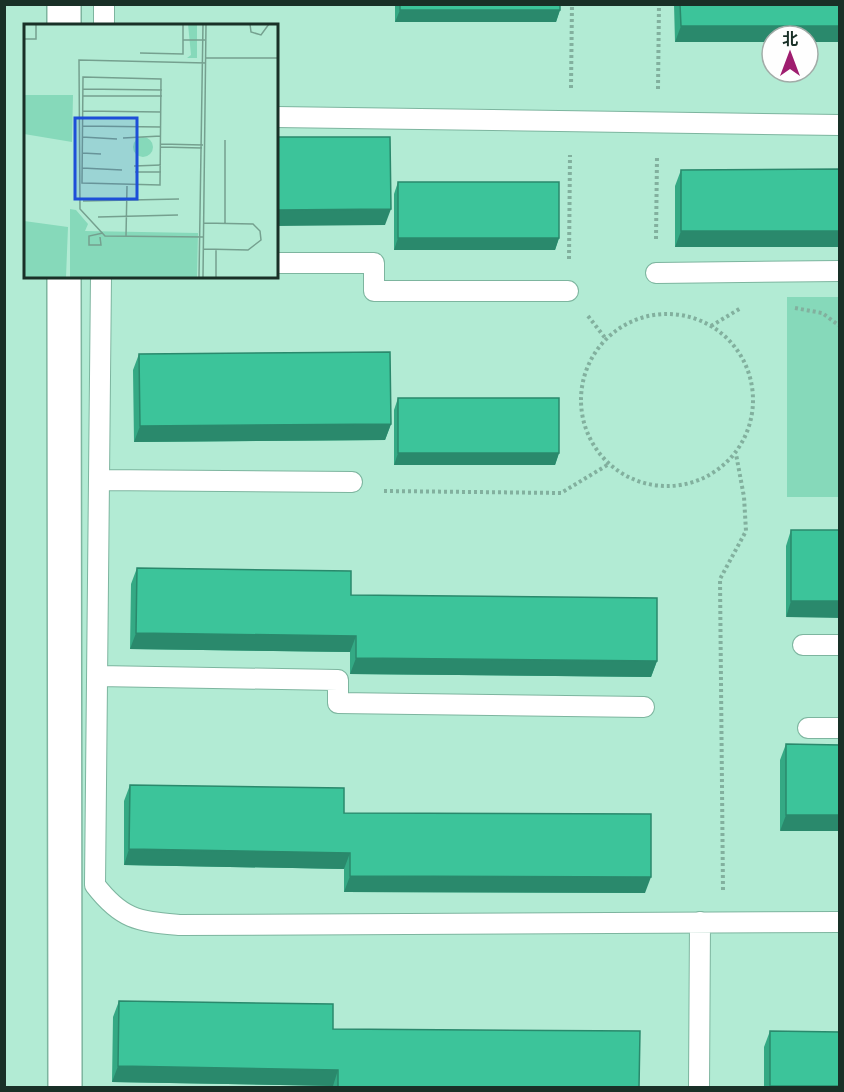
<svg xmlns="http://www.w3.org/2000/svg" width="844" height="1092" font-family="Helvetica,'Noto Sans SC',sans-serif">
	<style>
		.green { fill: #86d9ba }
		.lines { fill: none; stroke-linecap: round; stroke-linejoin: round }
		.lane-casing { stroke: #7db59f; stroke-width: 22 }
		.street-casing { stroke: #7db59f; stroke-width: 36 }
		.path { stroke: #82b09e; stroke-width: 4; stroke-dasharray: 3 3; stroke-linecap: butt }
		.lane { stroke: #fff; stroke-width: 20 }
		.street { stroke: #fff; stroke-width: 33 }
		.wall { fill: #34a984 }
		.shaded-wall { fill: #2a896c }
		.building { fill: #3cc49a; stroke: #2a896c; stroke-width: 1.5 }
		.inset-road { fill: none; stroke: #75a08f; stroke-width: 1.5 }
		.view { fill: #1d4ed8; fill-opacity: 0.15; stroke: #1d4ed8; stroke-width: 3 }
		.inset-edge { fill: none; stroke: #193027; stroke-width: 3 }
	</style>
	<rect width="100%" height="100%" fill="#b2ebd4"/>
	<path class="green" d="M 787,297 L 839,297 L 839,497 L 787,497 Z"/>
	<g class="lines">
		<g class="lane-casing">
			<path id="lane" d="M 104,26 L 104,4
				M 276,117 L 840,125
				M 276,263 L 374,263 L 374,291 L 568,291
				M 656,273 L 840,271
				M 101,276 L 95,885 C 122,920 138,921 179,925 L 840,922
				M 99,480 L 352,482
				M 803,645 L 840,645
				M 98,676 L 338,680 L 338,703 L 644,707
				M 808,728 L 840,728
				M 699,1088 L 700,922"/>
		</g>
		<g class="street-casing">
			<path id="street" d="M 64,4 L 64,26
				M 64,276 L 65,1088"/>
		</g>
		<path class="path" d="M 571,88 L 572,4
			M 658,89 L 659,4
			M 656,239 L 657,157
			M 569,259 L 570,155
			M 795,308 L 822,313 L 840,326
			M581 400a86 86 0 1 1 172 0a86 86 0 1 1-172 0Z
			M 588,316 L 606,339
			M 711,326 L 741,308
			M 384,491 L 561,493 L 609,464
			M 723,890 L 720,579 L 746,531 L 744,497 L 736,454"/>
		<use href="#lane" class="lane"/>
		<use href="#street" class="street"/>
	</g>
	<path class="wall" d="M 395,4 L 560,4 L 560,10 L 556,22 L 395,22 Z
		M 674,4 L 840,4 L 840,42 L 808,42 L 808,36 L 772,36 L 772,42 L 675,42 Z
		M 840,169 L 840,247 L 675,247 L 675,186 L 681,170 Z
		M 398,182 L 559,238 L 555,250 L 394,250 L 394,194 Z
		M 139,354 L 391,424 L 385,440 L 134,442 L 133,370 Z
		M 398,398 L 559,453 L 555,465 L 394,465 L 394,410 Z
		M 791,530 L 840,530 L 786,617 L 786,546 Z
		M 137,568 L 351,595 L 657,661 L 651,677 L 350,674 L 350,652 L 130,649 L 131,584 Z
		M 786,744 L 840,745 L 780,831 L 780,760 Z
		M 130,785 L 344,813 L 645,893 L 344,892 L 344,869 L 124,865 L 124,801 Z
		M 119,1001 L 333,1029 L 639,1088 L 333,1088 L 333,1086 L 112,1082 L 113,1017 Z
		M 770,1031 L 840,1088 L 764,1088 L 764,1047 Z"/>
	<path class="shaded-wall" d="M 400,10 L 560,10 L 556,22 L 395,22 Z
		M 681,26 L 840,26 L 840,42 L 808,42 L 808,36 L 772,36 L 772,42 L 675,42 Z
		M 391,209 L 385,225 L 276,226 L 276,210 Z
		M 681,231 L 840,231 L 840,247 L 675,247 Z
		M 398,238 L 559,238 L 555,250 L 394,250 Z
		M 391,424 L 385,440 L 134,442 L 140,426 Z
		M 398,453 L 559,453 L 555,465 L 394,465 Z
		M 791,601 L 840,601 L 840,618 L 786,617 Z
		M 136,633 L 356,636 L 350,652 L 130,649 Z
		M 356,658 L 657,661 L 651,677 L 350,674 Z
		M 786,815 L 840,815 L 840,831 L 780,831 Z
		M 129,849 L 350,853 L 344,869 L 124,865 Z
		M 350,876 L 651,877 L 645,893 L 344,892 Z
		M 118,1066 L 338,1070 L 333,1086 L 112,1082 Z
		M 770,1086 L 840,1086 L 840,1088 L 769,1088 Z"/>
	<path class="building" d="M 400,4 L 560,4 L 560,10 L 400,10 Z
		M 680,4 L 840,4 L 840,26 L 681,26 Z
		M 276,137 L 390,137 L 391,209 L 276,210 Z
		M 840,169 L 840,231 L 681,231 L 681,170 Z
		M 398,182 L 559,182 L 559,238 L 398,238 Z
		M 390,352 L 391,424 L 140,426 L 139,354 Z
		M 398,398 L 559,398 L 559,453 L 398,453 Z
		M 791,530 L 840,530 L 840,601 L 791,601 Z
		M 137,568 L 351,571 L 351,595 L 657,598 L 657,661 L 356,658 L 356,636 L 136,633 Z
		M 786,744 L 840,745 L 840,815 L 786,815 Z
		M 130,785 L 344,788 L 344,813 L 651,814 L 651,877 L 350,876 L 350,853 L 129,849 Z
		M 119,1001 L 333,1004 L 333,1029 L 640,1031 L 639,1088 L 338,1088 L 338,1070 L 118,1066 Z
		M 770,1031 L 840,1032 L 840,1086 L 770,1086 Z"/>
	<g transform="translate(24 24)">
		<rect width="254" height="254" fill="#b2ebd4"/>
		<path d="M 164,0 L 173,0 L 173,34 L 163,34 L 167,31 ZM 0,71 L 49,71 L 48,118 L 0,110 ZM109 123a10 10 0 1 1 20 0a10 10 0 1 1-20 0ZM 46,185 L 52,186 L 64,200 L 61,207 L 174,209 L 173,253 L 46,253 ZM 0,197 L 44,203 L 42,253 L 0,253 Z" fill="#86d9ba"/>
		<path class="inset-road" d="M 226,0 L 227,8 L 237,11 L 245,0M 0,15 L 12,15 L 12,0M 159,16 L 181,16M 116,29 L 159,30 L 159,0M 182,34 L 254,34M 59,53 L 137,55 L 136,161 L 58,159 ZM 59,65 L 138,66M 59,72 L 138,72M 59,87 L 137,88M 58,102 L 137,103M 58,113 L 93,115M 99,114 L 137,112M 201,116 L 201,200M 137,120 L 179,121M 137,123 L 178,124M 58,129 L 77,130M 110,142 L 137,141M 58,144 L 98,146M 111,148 L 137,148M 59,177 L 155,175M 74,193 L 154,191M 102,212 L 103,162M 76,213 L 77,221 L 65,221 L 65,212 L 79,209M 180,213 L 81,212 L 56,185 L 55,36 L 182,39M 180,225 L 224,226 L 237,216 L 236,207 L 229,200 L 180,199M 175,253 L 179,0M 179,253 L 182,0M 192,253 L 192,225"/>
		<path class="view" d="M 51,94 L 113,94 L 113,175 L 51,175 Z"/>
		<rect width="254" height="254" class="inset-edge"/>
	</g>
	<rect width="844" height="1092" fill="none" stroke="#193027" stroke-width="12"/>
	<g transform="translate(790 54)"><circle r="28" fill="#fefefe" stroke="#a2aca8" stroke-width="1.5"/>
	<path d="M0-4.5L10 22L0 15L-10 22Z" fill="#9f1d6f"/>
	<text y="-9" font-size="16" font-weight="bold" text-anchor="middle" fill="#193027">北</text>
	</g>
</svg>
